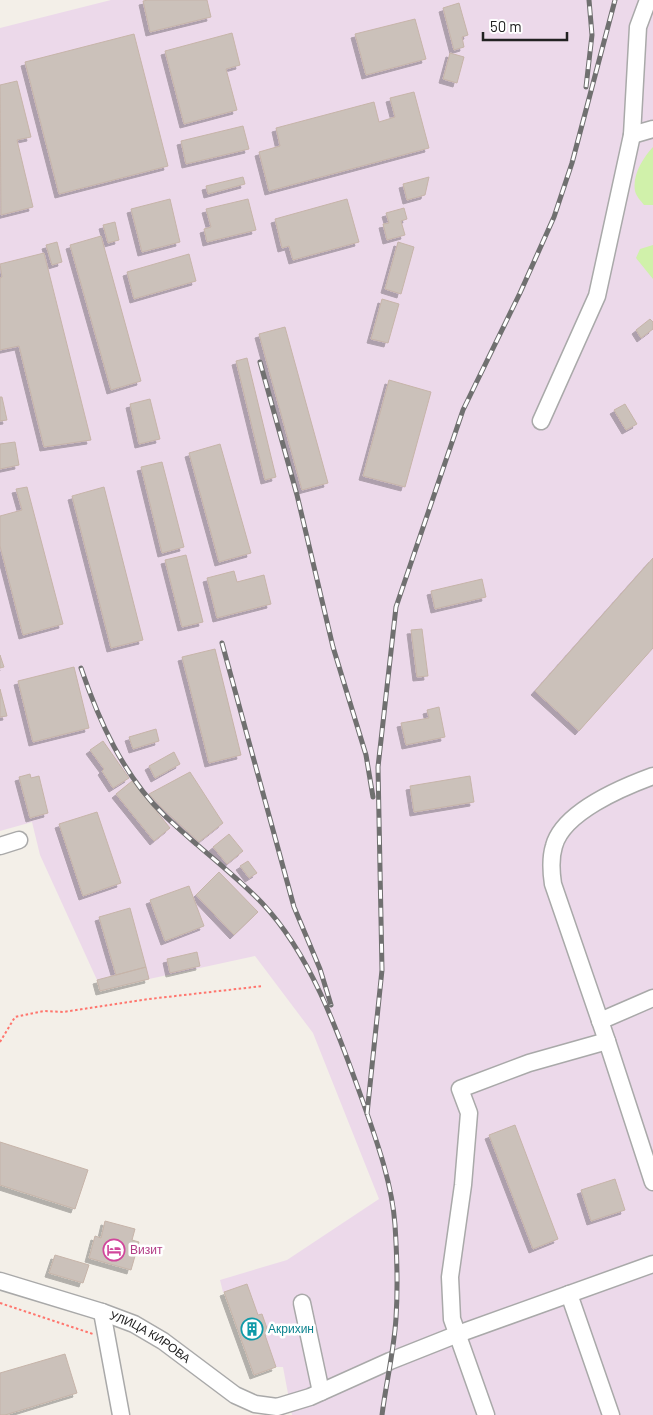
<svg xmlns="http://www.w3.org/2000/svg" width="653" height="1415" font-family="Barlow,sans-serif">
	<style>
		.industrial { fill: #ecd9ea }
		.grass { fill: #d0f1aa }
		.building { fill: #cbc1ba; stroke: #c6b4a9; filter: url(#shadow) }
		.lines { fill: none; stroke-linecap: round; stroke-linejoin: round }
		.minor-casing { stroke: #a9a9a9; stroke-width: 19 }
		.path { stroke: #ff756d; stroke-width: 2; stroke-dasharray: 2.5 2.5; stroke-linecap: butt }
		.minor { stroke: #fff; stroke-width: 16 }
		.rail-casing { stroke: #707070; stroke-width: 5 }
		.rail { stroke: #fff; stroke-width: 3; stroke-dasharray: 9; stroke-linecap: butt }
		.labels { text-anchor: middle; stroke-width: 5; stroke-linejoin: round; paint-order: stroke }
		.hotel-label { font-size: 12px; fill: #b23c85; stroke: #fff; text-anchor: start }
		.culture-label { font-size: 12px; fill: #0d838f; stroke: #fff; text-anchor: start }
		.street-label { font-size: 12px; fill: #222; stroke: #fff }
	</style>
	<defs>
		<filter id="shadow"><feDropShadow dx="-4" dy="4" stdDeviation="0" flood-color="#0004"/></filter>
	</defs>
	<rect width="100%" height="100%" fill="#f3efe8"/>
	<path class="industrial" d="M 111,0 L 653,0 L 653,1415 L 292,1415 L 283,1367 L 276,1367 L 254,1375 L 225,1292 L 223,1292 L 220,1280 L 287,1260 L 379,1199 L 313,1033 L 255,956 L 149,979 L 100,991 L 97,980 L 40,855 L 32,822 L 0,831 L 0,28 Z"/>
	<path class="grass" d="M 653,147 L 653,205 L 644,205 C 641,201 636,196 635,191 C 632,175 643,158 653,147 Z
		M 653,245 L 653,279 L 636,258 L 640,249 Z"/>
	<path class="building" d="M 148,0 L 207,0 L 211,17 L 150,32 L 143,1 Z
		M 459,3 L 468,35 L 462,37 L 464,47 L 454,50 L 443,8 Z
		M 415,19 L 426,59 L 366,75 L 355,34 Z
		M 232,33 L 240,65 L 226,69 L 237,110 L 184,124 L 165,51 Z
		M 134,34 L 168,166 L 59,194 L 25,62 Z
		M 450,53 L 464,57 L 457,83 L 443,79 Z
		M 17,81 L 31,137 L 17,140 L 33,207 L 1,215 L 0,85 Z
		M 414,92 L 429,148 L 269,191 L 259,152 L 280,146 L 276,128 L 374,102 L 379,122 L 395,117 L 390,98 Z
		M 243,126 L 249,149 L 186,164 L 181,141 Z
		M 243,177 L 245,184 L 208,194 L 206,186 Z
		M 429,177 L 425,195 L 407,200 L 403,184 Z
		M 170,199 L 180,242 L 142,252 L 131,209 Z
		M 248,199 L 256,230 L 207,242 L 204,229 L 211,227 L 206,209 Z
		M 347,199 L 359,242 L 293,260 L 289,246 L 282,248 L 275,219 Z
		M 404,208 L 407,219 L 401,221 L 405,235 L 387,240 L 383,224 L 389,223 L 386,213 Z
		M 115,222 L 119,240 L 108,243 L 103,225 Z
		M 101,236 L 141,381 L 111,390 L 70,245 Z
		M 57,242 L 62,262 L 52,265 L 46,245 Z
		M 398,242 L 414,247 L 401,294 L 385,289 Z
		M 44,253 L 91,440 L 44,447 L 19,346 L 0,350 L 0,278 L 2,277 L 0,264 Z
		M 189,254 L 196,281 L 134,299 L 127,272 Z
		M 382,299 L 399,304 L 388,343 L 371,339 Z
		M 650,319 L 653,322 L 653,329 L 641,338 L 636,330 Z
		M 285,327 L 328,483 L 302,490 L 259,334 Z
		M 247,358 L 276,477 L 265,480 L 236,361 Z
		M 389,380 L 431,392 L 405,487 L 363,476 Z
		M 0,397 L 2,397 L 7,420 L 0,421 Z
		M 150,399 L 160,439 L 139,444 L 130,404 Z
		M 625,404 L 637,424 L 626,430 L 614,410 Z
		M 15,442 L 19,465 L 0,469 L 0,444 Z
		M 220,444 L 251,553 L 219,562 L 189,453 Z
		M 162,462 L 184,547 L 162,553 L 141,467 Z
		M 27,487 L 63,624 L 23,635 L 0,546 L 0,516 L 22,510 L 16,489 Z
		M 104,487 L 143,640 L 111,648 L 72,496 Z
		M 186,555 L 203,622 L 182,627 L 165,560 Z
		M 653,558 L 653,648 L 579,731 L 535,691 Z
		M 234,571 L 237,582 L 264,575 L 271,604 L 217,618 L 207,578 Z
		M 482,579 L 486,597 L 435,609 L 431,591 Z
		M 422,629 L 428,676 L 417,677 L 411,630 Z
		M 215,649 L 241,755 L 209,763 L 182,657 Z
		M 0,655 L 4,667 L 0,668 Z
		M 74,667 L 89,728 L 33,742 L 18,681 Z
		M 0,689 L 7,716 L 0,717 Z
		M 439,707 L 445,737 L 406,745 L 401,723 L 429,718 L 427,710 Z
		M 156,729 L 159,741 L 133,749 L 129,737 Z
		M 103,741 L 129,778 L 113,788 L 102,771 L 104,769 L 90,750 Z
		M 174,752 L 180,764 L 155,778 L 149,766 Z
		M 190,772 L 223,823 L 199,842 L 163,809 L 149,794 Z
		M 30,774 L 31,778 L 39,776 L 48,813 L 30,818 L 19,777 Z
		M 470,776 L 474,802 L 414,812 L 410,786 Z
		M 132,781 L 170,828 L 154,841 L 116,794 Z
		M 97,812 L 121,883 L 83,896 L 59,824 Z
		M 229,834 L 243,851 L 227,864 L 213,847 Z
		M 248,861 L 257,873 L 249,878 L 240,866 Z
		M 219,872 L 258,912 L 234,935 L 196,895 Z
		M 189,886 L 204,926 L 165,941 L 150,900 Z
		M 130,908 L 146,967 L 116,975 L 99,917 Z
		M 197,952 L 200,966 L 170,973 L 167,959 Z
		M 146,967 L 149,979 L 100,991 L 97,980 Z
		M 515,1125 L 558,1239 L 533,1249 L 489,1135 Z
		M 0,1142 L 88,1170 L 75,1209 L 0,1185 Z
		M 615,1179 L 625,1210 L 591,1221 L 581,1190 Z
		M 105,1221 L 135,1229 L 132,1240 L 139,1242 L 131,1270 L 89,1258 L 95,1236 L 101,1238 Z
		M 55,1255 L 89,1265 L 83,1283 L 49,1273 Z
		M 247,1284 L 258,1315 L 262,1314 L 269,1334 L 265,1335 L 276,1367 L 254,1375 L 224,1292 Z
		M 65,1354 L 77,1393 L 5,1415 L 0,1415 L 0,1373 Z"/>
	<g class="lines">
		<g class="minor-casing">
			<g id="minor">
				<path d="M 632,135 L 653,129"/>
				<path d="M 541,421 L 597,296 L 632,135 L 638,27 L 648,0"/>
				<path d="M 653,776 C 623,787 563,812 554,846 C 550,859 551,871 553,884 L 607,1041 L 653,1182"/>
				<path d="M 0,846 L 19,840"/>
				<path d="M 600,1021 L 653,998"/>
				<path id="s1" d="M 0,1281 L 102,1312 L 134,1324 L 163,1341 L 235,1395 L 255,1404 L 277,1407 L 310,1397 L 390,1361 L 458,1334 L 653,1264"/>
				<path d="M 569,1294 L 611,1415"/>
				<path d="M 302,1303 L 321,1392"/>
				<path d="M 102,1312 L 121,1415"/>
				<path d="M 486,1415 L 452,1319 L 450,1277 L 463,1185 L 469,1113 L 460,1089 L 529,1063 L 607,1041"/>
			</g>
		</g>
		<path class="path" d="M 0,1042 L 15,1017 L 44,1011 L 63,1012 L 149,999 L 263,986
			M 0,1303 L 93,1334"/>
		<use href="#minor" class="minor"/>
		<g class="rail-casing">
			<path id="rail" d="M 586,87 L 592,35 L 589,0
				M 260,362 L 297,495 L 333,647 L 366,755 L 373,797
				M 222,643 L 294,907 L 320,969 L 331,1005
				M 81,668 C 99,721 123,775 164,815 C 195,845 231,871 262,903 C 312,956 339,1035 363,1102 C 377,1142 392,1183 395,1225 C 397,1256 398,1287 396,1318 C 394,1351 386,1383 382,1415
				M 367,1114 L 382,970 L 378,767 L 396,607 L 463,410 L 520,293 L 554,217 L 572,163 L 615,0"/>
		</g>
		<use href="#rail" class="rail"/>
	</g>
	<defs>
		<g id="hotel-ring" transform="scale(1.125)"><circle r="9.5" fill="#fff" stroke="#d1479c" stroke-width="1.5"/><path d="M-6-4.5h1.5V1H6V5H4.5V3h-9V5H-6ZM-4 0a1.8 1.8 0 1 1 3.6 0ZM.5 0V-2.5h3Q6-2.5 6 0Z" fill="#d1479c"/></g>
		<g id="building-ring" transform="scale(1.125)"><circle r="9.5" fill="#fff" stroke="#0f9aa8" stroke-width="1.5"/><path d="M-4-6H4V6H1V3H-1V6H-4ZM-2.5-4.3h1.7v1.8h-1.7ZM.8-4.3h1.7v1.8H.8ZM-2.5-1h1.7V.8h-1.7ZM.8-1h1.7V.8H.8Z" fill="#0f9aa8"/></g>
	</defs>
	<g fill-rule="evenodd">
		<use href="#hotel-ring" x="114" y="1250"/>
		<use href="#building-ring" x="252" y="1329"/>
	</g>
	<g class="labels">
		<g class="hotel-label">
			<text x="130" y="1254">Визит</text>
		</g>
		<g class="culture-label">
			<text x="268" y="1333">Акрихин</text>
		</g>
		<g class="street-label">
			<text dy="4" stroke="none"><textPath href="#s1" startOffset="161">УЛИЦА КИРОВА</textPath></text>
		</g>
	</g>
	<path d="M483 32v8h84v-8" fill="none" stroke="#222222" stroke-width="2.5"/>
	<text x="490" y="32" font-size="15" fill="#222222" stroke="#ffffff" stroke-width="4" paint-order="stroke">50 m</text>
</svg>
